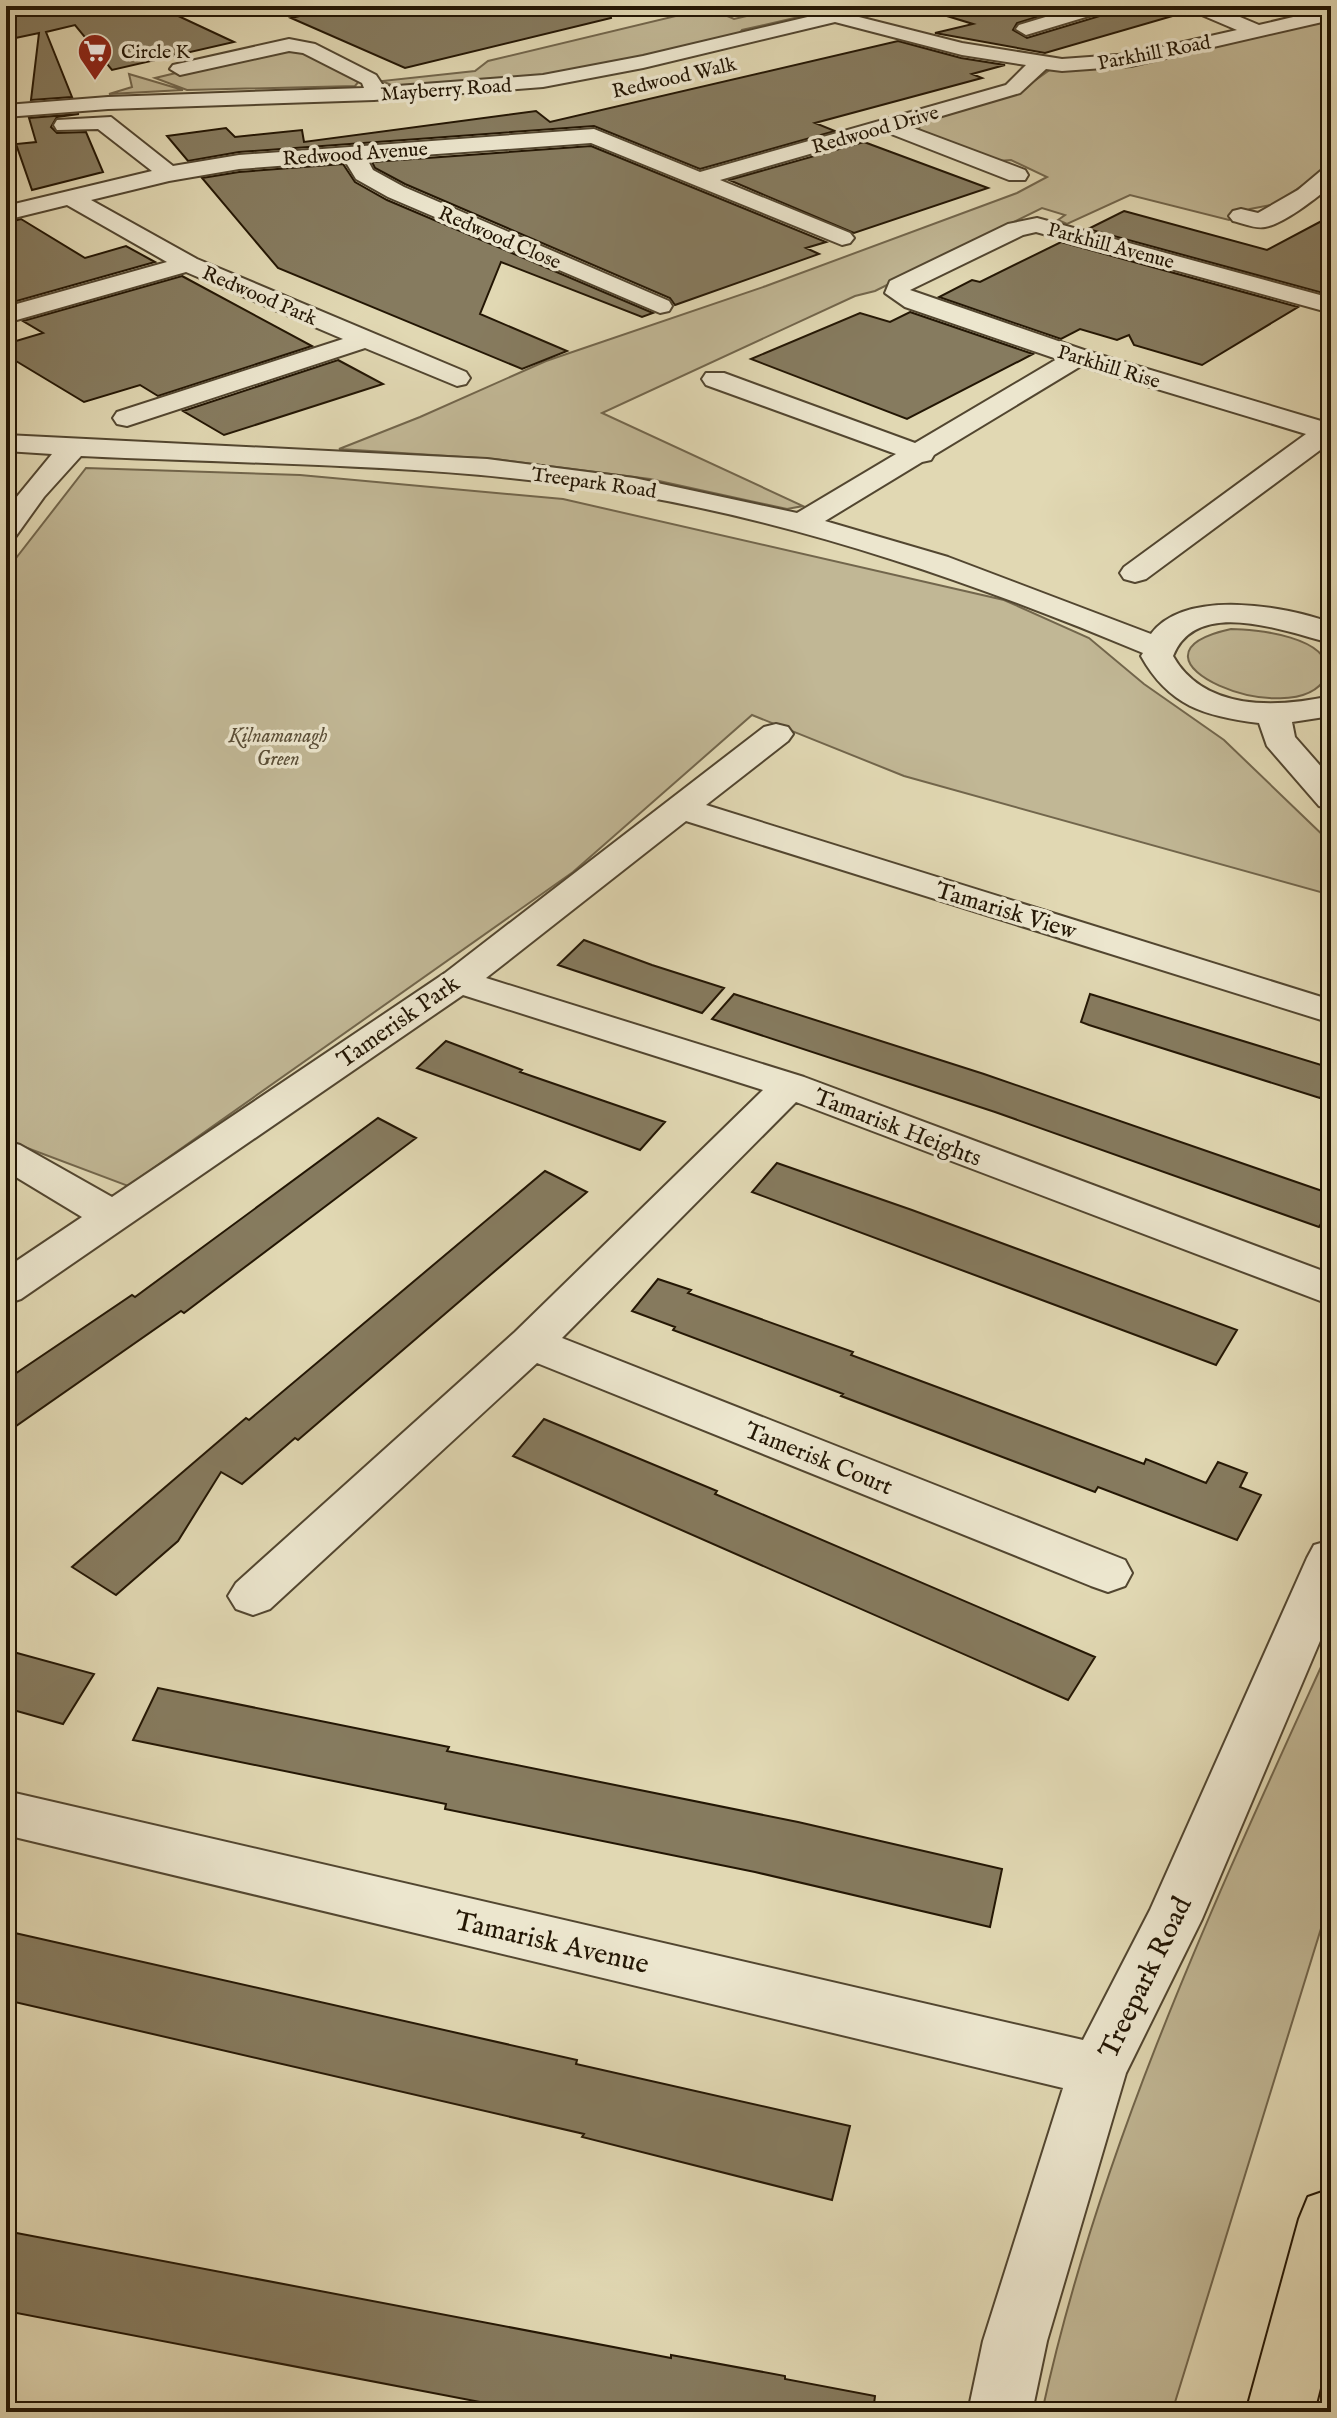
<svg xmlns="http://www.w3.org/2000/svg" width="1337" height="2418" font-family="'IM FELL English',serif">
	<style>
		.green { fill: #c1b795; stroke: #72664c; stroke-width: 2 }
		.building { fill: #867b5f; stroke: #231604; stroke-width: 2 }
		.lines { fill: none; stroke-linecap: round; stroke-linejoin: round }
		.minor-casing { stroke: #524630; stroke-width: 4 }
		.major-casing { stroke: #231604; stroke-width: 4 }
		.minor { fill: #ece6ce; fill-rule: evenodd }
		.major { fill: #e1d8b3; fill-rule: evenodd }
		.labels { text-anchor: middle; stroke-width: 7; stroke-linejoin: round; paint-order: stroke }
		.far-poi-label { font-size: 20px; fill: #231604; stroke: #ece6ce; text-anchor: start }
		.far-street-label { font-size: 20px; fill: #231604; stroke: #ece6ce }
		.far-park-label { font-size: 20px; font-style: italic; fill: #5a4e37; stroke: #ece6ce }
		.street-label { font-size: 24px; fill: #231604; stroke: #ece6ce }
		.near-street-label { font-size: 28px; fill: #231604; stroke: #ece6ce }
	</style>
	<rect width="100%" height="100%" fill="#e1d8b3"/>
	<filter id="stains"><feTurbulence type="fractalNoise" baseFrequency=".0025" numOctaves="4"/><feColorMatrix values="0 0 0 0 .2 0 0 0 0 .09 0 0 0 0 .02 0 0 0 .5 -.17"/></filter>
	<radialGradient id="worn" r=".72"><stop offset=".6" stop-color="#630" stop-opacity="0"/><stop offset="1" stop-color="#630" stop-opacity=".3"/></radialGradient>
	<path class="green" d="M 709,8 L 734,19 L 781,8 L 803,16 L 742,30 L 739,34 L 562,74 L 398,88 L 382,81 L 475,71 L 488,61 Z
		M 1331,18 L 1331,165 L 1276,204 L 1250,209 L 1229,220 L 1130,195 L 1067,224 L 1058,220 L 1065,215 L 1042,208 L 875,291 L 855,296 L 602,413 L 803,506 L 787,509 L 650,479 L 495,459 L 339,449 L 420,417 L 546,361 L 766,286 L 1017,193 L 1047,177 L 1011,160 L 998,161 L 919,130 L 920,123 L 1016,94 L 1051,69 Z
		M 299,50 L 360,80 L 355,86 L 187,90 L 155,78 L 268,51 Z
		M 129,74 L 183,90 L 109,94 L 132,87 Z
		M 86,468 L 300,475 L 563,499 L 1004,600 L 1089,638 L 1144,684 L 1224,740 L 1331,843 L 1331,895 L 904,776 L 752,715 L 573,872 L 128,1186 L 6,1140 L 6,571 Z
		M 1231,629 C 1252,629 1337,636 1326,677 C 1295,736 1104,657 1231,629 Z
		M 1331,1645 L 1331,1896 L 1172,2412 L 1042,2412 C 1100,2144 1218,1894 1331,1645 Z"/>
	<path class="building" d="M 6,6 L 157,6 L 234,42 L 112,70 L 75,25 L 46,32 L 72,97 L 31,100 L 39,33 L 6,40 Z
		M 343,6 L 609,6 L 611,18 L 405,68 L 291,18 Z
		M 938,6 L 1072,6 L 1017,23 L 1013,30 L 1027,38 L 1110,13 L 1115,6 L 1175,6 L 1176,15 L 1045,53 L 935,33 L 973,24 L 937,13 Z
		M 898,41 L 961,58 L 1005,65 L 972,74 L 982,78 L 815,123 L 835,131 L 700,169 L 594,126 L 239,152 L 188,161 L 167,136 L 226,128 L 235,137 L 302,130 L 304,142 L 536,111 L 550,122 Z
		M 79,114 L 57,117 L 51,127 L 57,133 L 86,132 L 103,172 L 32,190 L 16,144 L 36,142 L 29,118 Z
		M 864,142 L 988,188 L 854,233 L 729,180 Z
		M 591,146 L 826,242 L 806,248 L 819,254 L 675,305 L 670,298 L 405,184 L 375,168 L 372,162 Z
		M 343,164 L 355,182 L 387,200 L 653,313 L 642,317 L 501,262 L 480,314 L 567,351 L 522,369 L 278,268 L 202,178 L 239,172 Z
		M 1124,211 L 1267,250 L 1331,216 L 1331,288 L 1323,293 L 1088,229 Z
		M 21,219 L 85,258 L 126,246 L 155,262 L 6,304 L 6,223 Z
		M 1061,242 L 1298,307 L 1202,365 L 1134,345 L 1129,335 L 1117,340 L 1080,329 L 1061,339 L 939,297 L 972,280 L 980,282 Z
		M 182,276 L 312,346 L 158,396 L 140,385 L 84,402 L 6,355 L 6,344 L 43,333 L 23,321 Z
		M 910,312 L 1033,354 L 907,419 L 751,359 L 860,313 L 890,322 Z
		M 338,360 L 383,384 L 224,435 L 183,411 Z
		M 584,940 L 652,965 L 724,988 L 702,1013 L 558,965 Z
		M 734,994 L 984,1074 L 1331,1194 L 1331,1207 L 1319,1227 L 995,1112 L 712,1019 Z
		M 1090,994 L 1331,1068 L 1331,1080 L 1320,1098 L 1089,1025 L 1081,1022 Z
		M 446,1041 L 522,1070 L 520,1072 L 665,1122 L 640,1150 L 417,1068 Z
		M 378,1118 L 416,1138 L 184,1313 L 181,1311 L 6,1433 L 6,1380 L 132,1295 L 135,1297 Z
		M 777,1163 L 912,1210 L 1237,1330 L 1216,1365 L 752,1192 Z
		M 545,1171 L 587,1192 L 298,1440 L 295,1438 L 242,1484 L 221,1472 L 178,1541 L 116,1595 L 72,1567 L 240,1423 L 246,1418 L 249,1420 Z
		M 658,1279 L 691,1290 L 688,1293 L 853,1352 L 851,1355 L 1144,1464 L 1146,1459 L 1206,1483 L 1218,1462 L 1247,1473 L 1240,1487 L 1261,1495 L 1237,1540 L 1098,1487 L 1095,1492 L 841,1396 L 843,1394 L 673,1330 L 675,1327 L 632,1311 Z
		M 544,1419 L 717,1491 L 715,1494 L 1095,1657 L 1068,1700 L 513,1456 Z
		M 6,1650 L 94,1674 L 63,1724 L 6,1708 Z
		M 158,1688 L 449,1747 L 447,1751 L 798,1822 L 1002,1869 L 990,1927 L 755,1872 L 445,1809 L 446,1804 L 133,1740 Z
		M 6,1931 L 577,2060 L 576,2064 L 850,2126 L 832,2200 L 582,2137 L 584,2134 L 6,2000 Z
		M 6,2231 L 671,2358 L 671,2355 L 785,2376 L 785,2379 L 875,2396 L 873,2412 L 532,2412 L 6,2311 Z"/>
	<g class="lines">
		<g class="minor-casing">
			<path id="minor" d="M 854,6 L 889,6 L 886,10 L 859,17 L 962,43 L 1062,59 L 1131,54 L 1237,30 L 1190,10 L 1187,6 L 1214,6 L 1259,25 L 1331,8 L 1331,20 L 1131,66 L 1062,71 L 1046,69 L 1020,93 L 908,126 L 1025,170 L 1028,175 L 1025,180 L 1009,180 L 886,132 L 720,180 L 850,233 L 854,238 L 850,243 L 842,245 L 591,143 L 367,159 L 373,170 L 404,187 L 669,301 L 672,306 L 669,311 L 660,313 L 388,197 L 356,179 L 345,161 L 239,169 L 169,181 L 91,200 L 197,259 L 466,372 L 470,378 L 466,384 L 457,386 L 365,348 L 127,426 L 117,424 L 113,418 L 117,412 L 343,339 L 186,272 L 6,323 L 6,307 L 167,262 L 67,205 L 6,220 L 6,206 L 152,171 L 98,129 L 57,130 L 54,125 L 57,120 L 111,117 L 173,166 L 239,155 L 594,129 L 700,172 L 1006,85 L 1026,65 L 962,55 L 835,22 L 643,68 L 543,87 L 374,100 L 108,109 L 6,117 L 6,105 L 108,97 L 364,88 L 362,83 L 303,53 L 289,51 L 180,75 L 170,69 L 173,65 L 289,39 L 315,44 L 376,75 L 384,87 L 543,75 L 643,56 Z
				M 1082,6 L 1112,6 L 1109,10 L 1026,35 L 1016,29 L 1019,25 Z
				M 1331,167 L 1331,186 C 1316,198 1284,224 1265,227 C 1255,229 1242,223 1233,221 L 1229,216 L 1233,211 L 1241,209 L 1258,213 L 1298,190 L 1323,169 Z
				M 1037,218 L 1331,298 L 1331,313 L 1036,232 L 1023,235 L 910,290 L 1087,351 L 1331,424 L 1331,442 L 1146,579 L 1135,582 L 1124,579 L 1120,573 L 1124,567 L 1306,434 L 1081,366 L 934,455 L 931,460 L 922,462 L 825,521 L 948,557 L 1151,634 C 1185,588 1286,606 1331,623 L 1331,643 C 1285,632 1197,596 1173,656 C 1204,711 1276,708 1331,696 L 1331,716 L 1292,722 L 1295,737 L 1331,778 L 1331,809 L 1319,806 L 1267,746 L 1259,723 C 1204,716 1169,706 1141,656 L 1143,653 C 978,584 811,526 635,495 C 453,463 266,465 81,456 L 44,497 L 16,536 L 6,539 L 6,510 L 52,454 L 6,451 L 6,435 L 487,459 L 634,478 L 797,513 L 896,454 L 706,385 L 702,379 L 706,373 L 724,373 L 915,443 L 1057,359 L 905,307 L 885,293 L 890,281 L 1008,224 Z
				M 776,724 L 788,727 L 793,734 L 788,741 L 706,805 L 1331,1000 L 1331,1023 L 686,821 L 486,978 L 804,1077 L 1331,1274 L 1331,1305 L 796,1102 L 562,1338 L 1125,1560 L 1132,1573 L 1125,1586 L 1108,1592 L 1091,1586 L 537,1363 L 270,1609 L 253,1615 L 236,1609 L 228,1596 L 236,1583 L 515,1332 L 763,1090 L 463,995 L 21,1299 L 6,1304 L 6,1268 L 82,1217 L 6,1171 L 6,1141 L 20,1145 L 112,1197 L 445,973 L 764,727 Z
				M 1331,1540 L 1331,1615 L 1202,1919 L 1126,2073 L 1047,2341 L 1032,2412 L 968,2412 L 983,2341 L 1063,2088 L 6,1835 L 6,1791 L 1083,2040 L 1150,1910 L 1307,1558 L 1314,1545 Z"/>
		</g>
		<g class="major-casing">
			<path id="major" d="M 1331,2189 L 1331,2345 L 1314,2412 L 1246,2412 L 1299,2219 L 1308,2197 Z"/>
		</g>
		<use href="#minor" class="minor"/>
		<use href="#major" class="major"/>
	</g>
	<defs>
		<g id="supermarket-pin" transform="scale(1.8)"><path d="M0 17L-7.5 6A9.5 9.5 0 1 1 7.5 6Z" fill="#8f2418" stroke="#ece6ce"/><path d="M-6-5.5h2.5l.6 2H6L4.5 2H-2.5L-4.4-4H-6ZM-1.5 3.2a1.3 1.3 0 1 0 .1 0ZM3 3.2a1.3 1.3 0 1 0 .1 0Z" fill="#fff"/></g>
	</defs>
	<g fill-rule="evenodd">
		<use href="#supermarket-pin" x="95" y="51"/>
	</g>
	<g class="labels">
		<g class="far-poi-label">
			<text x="121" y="58">Circle K</text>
		</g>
		<g class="far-street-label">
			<text transform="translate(1154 52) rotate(-11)" y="7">Parkhill Road</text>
			<text transform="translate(674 77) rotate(-13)" y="7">Redwood Walk</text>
			<text transform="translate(446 89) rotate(-4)" y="7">Mayberry Road</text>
			<text transform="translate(875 129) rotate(-16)" y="7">Redwood Drive</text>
			<text transform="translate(355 153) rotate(-4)" y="7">Redwood Avenue</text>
			<text transform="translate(500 237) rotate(23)" y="7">Redwood Close</text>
			<text transform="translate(1111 245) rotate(15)" y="7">Parkhill Avenue</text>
			<text transform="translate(260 295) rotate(23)" y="7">Redwood Park</text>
			<text transform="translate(1109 366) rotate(17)" y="7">Parkhill Rise</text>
			<text transform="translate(594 482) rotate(8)" y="7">Treepark Road</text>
		</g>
		<g class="far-park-label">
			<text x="278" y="742">Kilnamanagh<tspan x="278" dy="23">Green</tspan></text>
		</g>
		<g class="street-label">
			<text transform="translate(1006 910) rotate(17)" y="8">Tamarisk View</text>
			<text transform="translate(398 1021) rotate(-35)" y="8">Tamerisk Park</text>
			<text transform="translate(898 1127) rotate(21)" y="8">Tamarisk Heights</text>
			<text transform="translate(819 1458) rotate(22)" y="8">Tamerisk Court</text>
		</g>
		<g class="near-street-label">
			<text transform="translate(552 1941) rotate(13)" y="10">Tamarisk Avenue</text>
			<text transform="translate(1144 1977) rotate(-64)" y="10">Treepark Road</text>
		</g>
	</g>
	<rect width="1337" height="2418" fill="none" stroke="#e1d8b3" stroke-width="32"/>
	<rect x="8" y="8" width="1321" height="2402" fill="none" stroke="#231604" stroke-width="4"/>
	<rect x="16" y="16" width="1305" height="2386" fill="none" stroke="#231604" stroke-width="2"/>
	<rect width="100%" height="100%" filter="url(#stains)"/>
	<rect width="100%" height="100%" fill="url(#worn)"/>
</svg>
